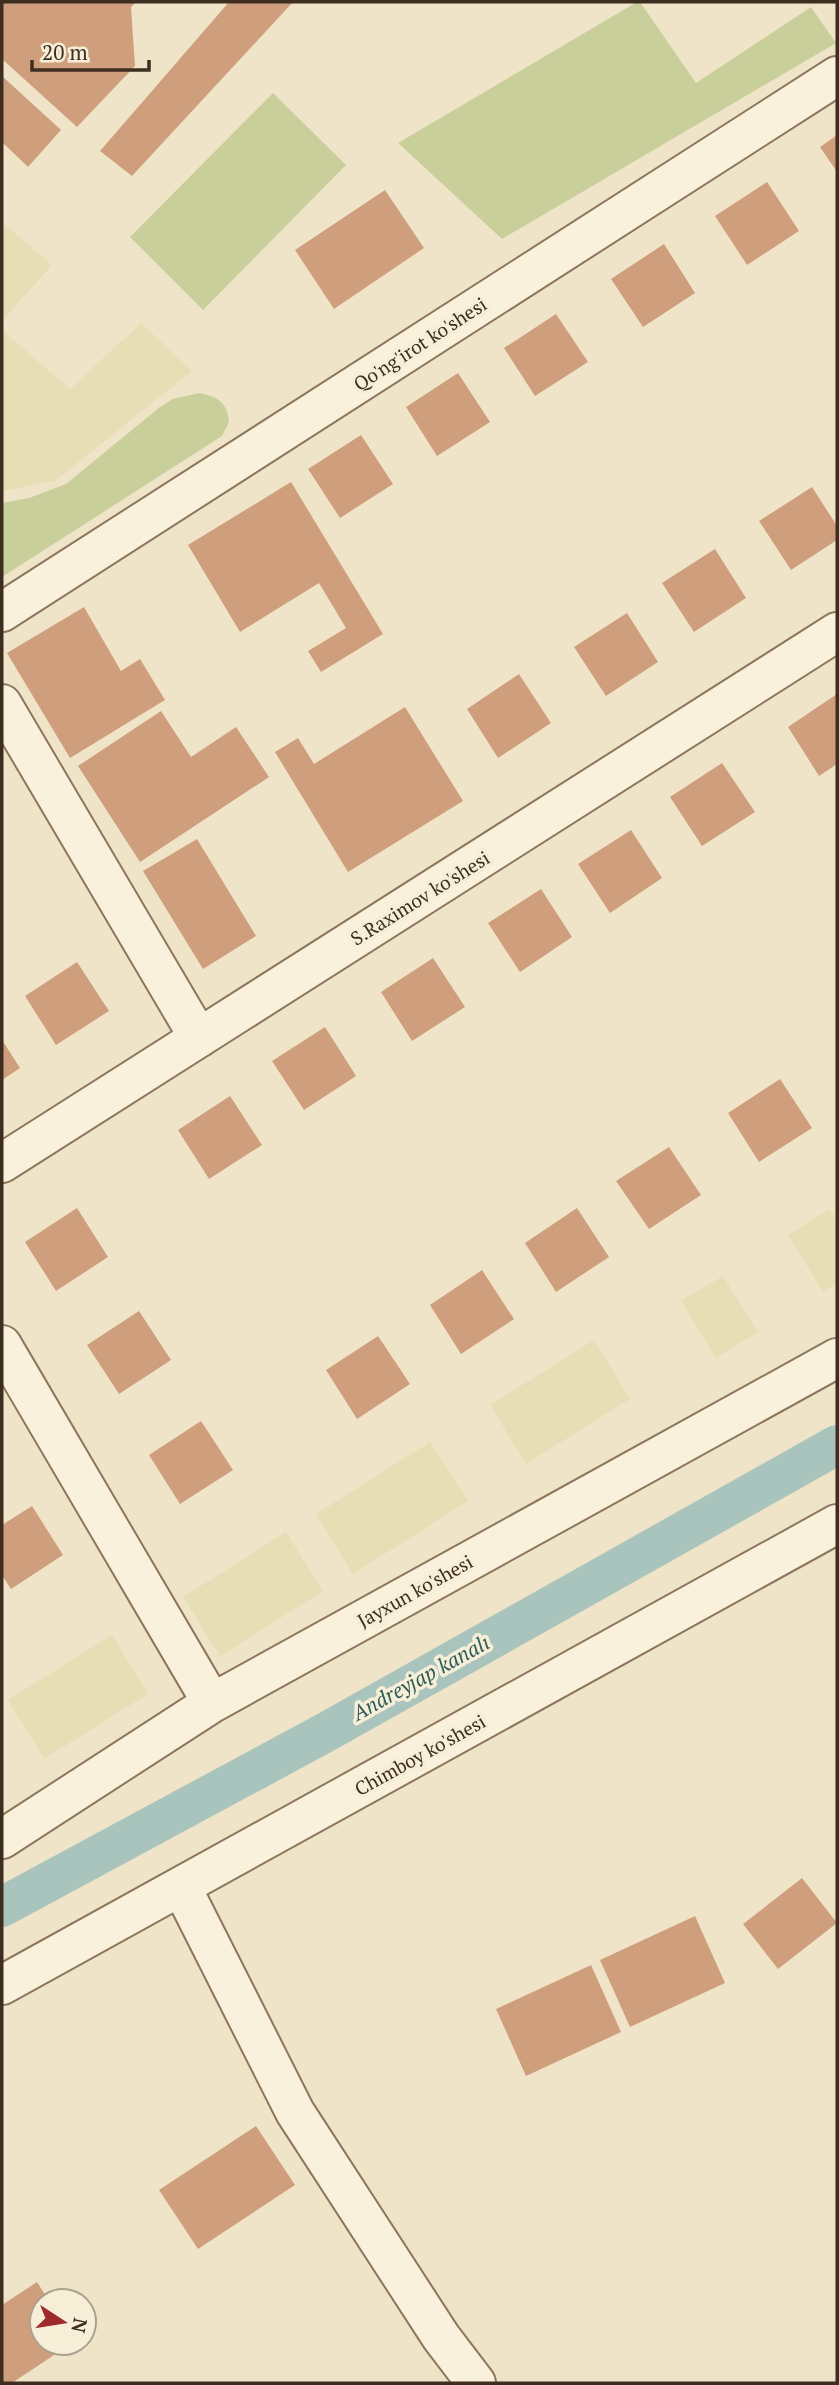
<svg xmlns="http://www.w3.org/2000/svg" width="839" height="2385" font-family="'PT Serif',serif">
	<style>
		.farmland { fill: #e6deb5 }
		.green { fill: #c9cf9b }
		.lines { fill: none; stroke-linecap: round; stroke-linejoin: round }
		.canal { stroke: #a9c4bc; stroke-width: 40 }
		.building { fill: #cf9f7d }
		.minor-casing { stroke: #8d765c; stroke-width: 42 }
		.minor { stroke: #faf1dc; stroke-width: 38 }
		.labels { text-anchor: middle; stroke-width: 7; stroke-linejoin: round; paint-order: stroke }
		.street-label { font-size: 19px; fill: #3d2e20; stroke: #f7eed8 }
		.water-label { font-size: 21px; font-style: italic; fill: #2f5d5a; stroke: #f7eed8 }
	</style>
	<rect width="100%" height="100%" fill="#f0e4c8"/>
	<path class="farmland" d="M 2,222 L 52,265 L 2,321 Z
		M 141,323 L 192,371 L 55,481 L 2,491 L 2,330 L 70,389 Z
		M 830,1209 L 837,1220 L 837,1283 L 823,1292 L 788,1235 Z
		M 723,1276 L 758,1332 L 716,1358 L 681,1301 Z
		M 594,1340 L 630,1399 L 526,1464 L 490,1405 Z
		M 430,1442 L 468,1501 L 353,1574 L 316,1514 Z
		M 286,1532 L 323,1591 L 220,1656 L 183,1597 Z
		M 112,1635 L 148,1694 L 44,1759 L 8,1700 Z"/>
	<path class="green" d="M 637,2 L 640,2 L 696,83 L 811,7 L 836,43 L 502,239 L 398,143 Z
		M 273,93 L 346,165 L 203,310 L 130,237 Z
		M 199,393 C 217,396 228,403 229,422 L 222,436 L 2,577 L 2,503 L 29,498 L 66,484 L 160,407 L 173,399 Z"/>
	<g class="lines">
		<path class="canal" d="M 2,1907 L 328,1731 L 837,1445"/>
	</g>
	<path class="building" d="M 2,2 L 136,2 L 131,7 L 135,66 L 77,127 L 2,59 Z
		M 229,2 L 293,2 L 132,176 L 100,151 Z
		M 2,76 L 61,130 L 28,167 L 2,142 Z
		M 837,135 L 837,172 L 820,147 Z
		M 767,182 L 799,231 L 747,265 L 715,216 Z
		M 385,190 L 424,248 L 334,309 L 295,250 Z
		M 664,244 L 695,293 L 643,327 L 611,279 Z
		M 556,314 L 588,362 L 535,396 L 504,348 Z
		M 458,373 L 490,422 L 437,456 L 406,407 Z
		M 361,435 L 393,484 L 340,518 L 308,469 Z
		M 291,482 L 383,634 L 321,672 L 308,651 L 346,628 L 319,583 L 240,632 L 188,545 Z
		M 812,487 L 837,526 L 837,540 L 791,570 L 759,521 Z
		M 715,549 L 746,598 L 694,632 L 662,583 Z
		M 84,607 L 121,671 L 140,659 L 165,700 L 70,758 L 7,653 Z
		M 627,613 L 658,662 L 606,696 L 574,647 Z
		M 519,674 L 551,723 L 498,758 L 467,709 Z
		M 837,694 L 837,764 L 819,776 L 788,727 Z
		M 405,707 L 463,801 L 348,872 L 275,752 L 298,738 L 314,764 Z
		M 161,711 L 191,757 L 236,727 L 269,777 L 140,862 L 78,766 Z
		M 722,763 L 755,812 L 702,846 L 670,797 Z
		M 631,830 L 662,878 L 610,913 L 578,864 Z
		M 197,839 L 256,936 L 203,969 L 143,871 Z
		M 541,889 L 572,937 L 520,972 L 488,923 Z
		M 433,958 L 465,1007 L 412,1041 L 381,992 Z
		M 77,962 L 109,1011 L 56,1045 L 25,996 Z
		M 325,1027 L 356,1076 L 304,1110 L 272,1061 Z
		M 2,1040 L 20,1068 L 2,1080 Z
		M 780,1079 L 812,1128 L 759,1162 L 728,1113 Z
		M 230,1096 L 262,1145 L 209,1179 L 178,1130 Z
		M 669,1147 L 701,1195 L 649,1229 L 616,1181 Z
		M 77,1208 L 108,1257 L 56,1291 L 25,1242 Z
		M 577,1208 L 609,1257 L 556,1292 L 525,1243 Z
		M 482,1270 L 514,1319 L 461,1354 L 430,1305 Z
		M 139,1311 L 171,1360 L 119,1394 L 87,1345 Z
		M 378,1336 L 410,1384 L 357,1419 L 326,1370 Z
		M 201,1421 L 233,1470 L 180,1504 L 149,1455 Z
		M 32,1506 L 63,1555 L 11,1589 L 2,1575 L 2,1525 Z
		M 802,1878 L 837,1923 L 778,1969 L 743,1924 Z
		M 695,1916 L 725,1983 L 630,2027 L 600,1960 Z
		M 591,1965 L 621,2032 L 526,2076 L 496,2009 Z
		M 256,2126 L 295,2185 L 198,2249 L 159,2190 Z
		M 37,2282 L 49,2301 L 42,2301 L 42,2343 L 72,2343 L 12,2383 L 2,2383 L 2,2305 Z"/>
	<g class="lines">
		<g class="minor-casing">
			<path id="minor" d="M 2,612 L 837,76
				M 2,704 L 199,1038
				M 2,1163 L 837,632
				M 2,1345 L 212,1703
				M 2,1839 L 212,1703 L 837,1358
				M 181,1886 L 295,2112 L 441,2337 L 476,2383
				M 2,1985 L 837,1524"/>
		</g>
		<use href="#minor" class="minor"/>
	</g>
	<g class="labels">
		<g class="street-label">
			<text transform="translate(420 344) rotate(-33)" y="7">Qo'ng'irot ko'shesi</text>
			<text transform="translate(420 898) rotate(-32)" y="7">S.Raximov ko'shesi</text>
			<text transform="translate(415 1591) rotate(-29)" y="7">Jayxun ko'shesi</text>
			<text transform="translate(420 1755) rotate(-29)" y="7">Chimboy ko'shesi</text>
		</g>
		<g class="water-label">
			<text transform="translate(421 1678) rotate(-29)" y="7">Andreyjap kanalı</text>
		</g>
	</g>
	<rect width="839" height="2385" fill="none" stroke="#3d2e20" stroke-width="7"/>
	<g transform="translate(63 2322) rotate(102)"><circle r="33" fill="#f7eed8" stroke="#ada18e" stroke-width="2"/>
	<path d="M0-5L12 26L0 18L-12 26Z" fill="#9e2a2b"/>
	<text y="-10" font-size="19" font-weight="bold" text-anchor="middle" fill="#3d2e20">N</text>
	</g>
	<path d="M32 60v10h117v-10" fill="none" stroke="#3d2e20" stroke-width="3.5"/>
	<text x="42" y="60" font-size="21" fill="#3d2e20" stroke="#f7eed8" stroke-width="5" paint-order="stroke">20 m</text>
</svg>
